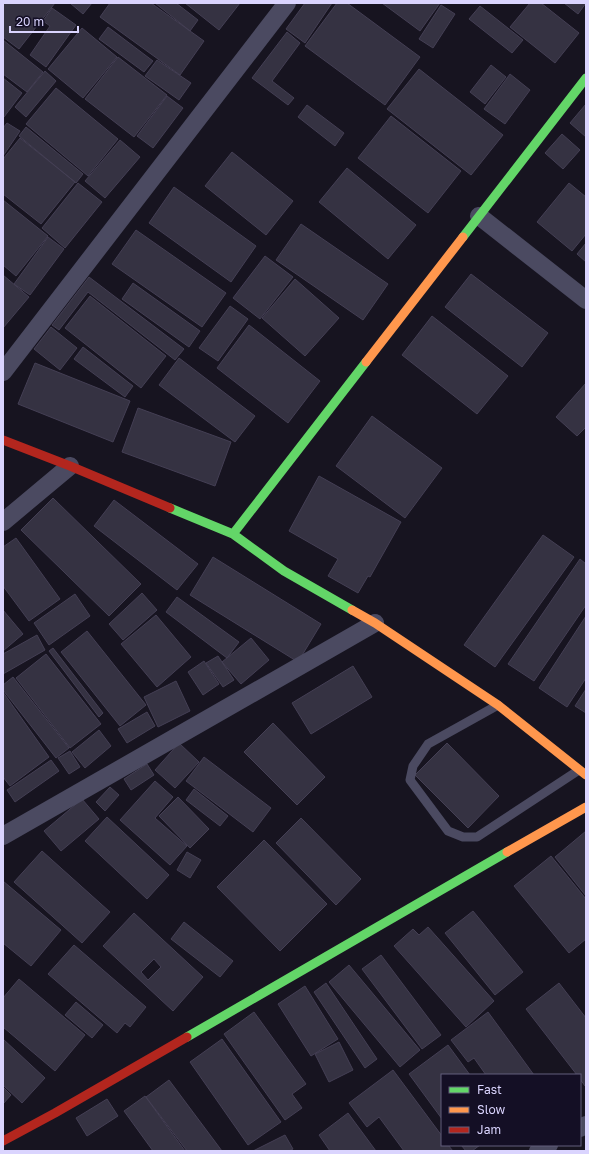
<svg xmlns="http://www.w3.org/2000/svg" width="589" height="1154" font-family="'Golos Text',sans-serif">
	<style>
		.building { fill: #353242; stroke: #443f54; fill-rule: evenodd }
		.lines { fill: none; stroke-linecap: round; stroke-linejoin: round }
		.lane { stroke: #4b4a61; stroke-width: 9 }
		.street { stroke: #4b4a61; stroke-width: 18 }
		.fast { stroke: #63d668; stroke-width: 9 }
		.slow { stroke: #ff974d; stroke-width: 9 }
		.jam { stroke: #b3261e; stroke-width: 9 }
	</style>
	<rect width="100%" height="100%" fill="#171420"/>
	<path class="building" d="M 3,3 L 55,3 L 19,49 L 3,37 Z
		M 70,3 L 92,3 L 83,14 Z
		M 110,3 L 151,3 L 204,41 L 180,75 L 100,17 Z
		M 155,3 L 176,3 L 198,20 L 190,31 Z
		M 185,3 L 240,3 L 219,30 Z
		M 305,3 L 332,3 L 305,43 L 286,29 Z
		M 337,3 L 347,3 L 420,57 L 385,105 L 305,46 Z
		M 382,3 L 440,3 L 420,31 Z
		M 530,3 L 541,3 L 579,33 L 555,63 L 510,27 Z
		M 564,3 L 586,3 L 578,14 Z
		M 441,5 L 455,14 L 433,48 L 419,39 Z
		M 480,6 L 523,40 L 512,53 L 469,19 Z
		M 52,8 L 76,25 L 46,67 L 30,55 L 50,26 L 43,21 Z
		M 108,27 L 153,61 L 144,72 L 99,39 Z
		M 82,28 L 117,57 L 83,98 L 48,69 Z
		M 287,32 L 300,43 L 272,81 L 294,98 L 288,105 L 252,78 Z
		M 3,40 L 43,72 L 27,92 L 3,74 Z
		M 118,57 L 167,95 L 134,137 L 85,99 Z
		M 157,60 L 191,83 L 179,100 L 145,76 Z
		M 491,65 L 506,77 L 485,104 L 470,92 Z
		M 419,69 L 503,135 L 471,175 L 387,109 Z
		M 45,71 L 56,81 L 26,117 L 15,107 Z
		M 510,74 L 530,90 L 505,124 L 484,109 Z
		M 3,78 L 22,93 L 4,117 L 3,116 Z
		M 56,88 L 118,139 L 88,176 L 26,124 Z
		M 167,96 L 183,108 L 153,148 L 137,136 Z
		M 586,104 L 586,137 L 570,123 Z
		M 307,105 L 344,133 L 335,146 L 298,117 Z
		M 391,116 L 461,171 L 428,213 L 358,158 Z
		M 7,123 L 20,131 L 3,156 L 3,128 Z
		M 26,127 L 83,174 L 76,183 L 19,136 Z
		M 562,134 L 580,150 L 563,169 L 545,153 Z
		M 20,138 L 75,182 L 41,224 L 3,194 L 3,159 Z
		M 120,140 L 140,157 L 105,198 L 85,181 Z
		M 232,152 L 293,201 L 266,235 L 205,186 Z
		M 347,168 L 416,225 L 388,259 L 319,202 Z
		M 78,183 L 102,202 L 65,248 L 42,228 Z
		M 569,183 L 586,197 L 586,234 L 572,251 L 537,222 Z
		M 174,187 L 256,246 L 231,282 L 149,223 Z
		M 3,200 L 48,236 L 16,276 L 3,265 Z
		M 301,224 L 388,284 L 363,320 L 276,260 Z
		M 136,230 L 226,293 L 202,327 L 112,264 Z
		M 48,237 L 64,249 L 30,295 L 14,284 Z
		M 586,243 L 586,262 L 577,254 Z
		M 265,256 L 293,277 L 260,319 L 233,298 Z
		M 471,274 L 548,333 L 522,367 L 445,307 Z
		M 3,275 L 29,297 L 3,328 Z
		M 89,277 L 184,349 L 175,360 L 88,292 L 59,330 L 52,325 Z
		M 295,279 L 339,318 L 305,356 L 262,318 Z
		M 133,283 L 200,331 L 189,347 L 122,299 Z
		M 90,296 L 166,356 L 141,388 L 65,328 Z
		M 230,306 L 248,319 L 218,361 L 199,348 Z
		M 432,316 L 508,376 L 477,414 L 402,355 Z
		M 249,325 L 320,381 L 288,423 L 217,368 Z
		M 51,327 L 77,348 L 60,370 L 34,349 Z
		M 83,347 L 133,386 L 125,397 L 74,359 Z
		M 179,358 L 255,416 L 235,442 L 159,385 Z
		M 35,363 L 130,401 L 113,442 L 18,404 Z
		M 586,383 L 586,427 L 577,436 L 556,417 Z
		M 138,408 L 231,442 L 215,486 L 122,452 Z
		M 372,416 L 442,468 L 405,518 L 336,466 Z
		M 319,476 L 401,522 L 370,577 L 368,576 L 358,593 L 328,576 L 338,559 L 289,531 Z
		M 53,498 L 141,584 L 109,616 L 21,530 Z
		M 114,500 L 198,564 L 177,590 L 94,526 Z
		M 543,535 L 574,557 L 495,667 L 464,645 Z
		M 16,538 L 60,599 L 29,621 L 3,586 L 3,547 Z
		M 213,557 L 321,624 L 298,662 L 190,595 Z
		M 580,559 L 586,564 L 586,605 L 534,681 L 508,664 Z
		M 142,593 L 157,610 L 123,640 L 109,624 Z
		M 75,594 L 90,616 L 49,645 L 34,623 Z
		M 177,597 L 239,642 L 227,658 L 166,612 Z
		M 3,610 L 23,634 L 3,651 Z
		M 156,615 L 191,657 L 157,687 L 121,644 Z
		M 586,616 L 586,678 L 567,707 L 539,688 Z
		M 87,631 L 146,705 L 120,726 L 61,652 Z
		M 37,635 L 45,650 L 3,674 L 3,654 Z
		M 251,638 L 269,660 L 241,684 L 222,662 Z
		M 53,648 L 103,713 L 99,717 L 49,651 Z
		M 46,654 L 101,724 L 70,748 L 16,678 Z
		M 218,656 L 234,680 L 223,687 L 206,663 Z
		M 204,661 L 219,684 L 203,695 L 188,672 Z
		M 353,666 L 372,697 L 311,734 L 292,703 Z
		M 13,677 L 69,748 L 56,758 L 3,690 L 3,685 Z
		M 176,681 L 190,711 L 158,727 L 144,697 Z
		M 586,689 L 586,713 L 575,706 Z
		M 3,692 L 49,757 L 10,786 L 3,777 Z
		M 147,712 L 155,726 L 127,743 L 118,729 Z
		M 273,723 L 325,777 L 297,805 L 244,752 Z
		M 99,730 L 111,746 L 85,768 L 72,752 Z
		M 179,743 L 199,762 L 175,788 L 155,770 Z
		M 447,743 L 499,796 L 468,828 L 415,775 Z
		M 70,751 L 80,767 L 69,774 L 58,758 Z
		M 204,757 L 271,808 L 253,832 L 186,781 Z
		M 51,760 L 59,771 L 15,802 L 7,790 Z
		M 147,764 L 154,775 L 131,790 L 124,779 Z
		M 155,781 L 173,797 L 155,818 L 187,846 L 170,865 L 120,820 Z
		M 110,787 L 119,795 L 105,811 L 96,802 Z
		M 194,789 L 228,816 L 220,826 L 186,800 Z
		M 178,797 L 209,829 L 190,848 L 159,816 Z
		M 82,799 L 99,819 L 61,851 L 44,831 Z
		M 107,817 L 169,875 L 147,899 L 85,841 Z
		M 301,818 L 361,879 L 336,905 L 276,843 Z
		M 586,831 L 586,896 L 555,857 Z
		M 264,840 L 327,904 L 280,951 L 217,887 Z
		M 42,851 L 110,912 L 82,943 L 14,882 Z
		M 187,852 L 201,860 L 190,878 L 177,870 Z
		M 551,856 L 586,899 L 586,939 L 569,953 L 514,886 Z
		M 3,881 L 61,930 L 31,966 L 3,943 Z
		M 473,911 L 523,972 L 495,995 L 445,933 Z
		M 134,913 L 203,977 L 173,1011 L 103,946 ZM 154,959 L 161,967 L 148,980 L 141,972 Z
		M 184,922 L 233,961 L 220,977 L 171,939 Z
		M 428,927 L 494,1001 L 466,1027 L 394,946 L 413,929 L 419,935 Z
		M 74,945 L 146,1007 L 130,1027 L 125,1023 L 117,1033 L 48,974 Z
		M 381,955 L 441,1035 L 422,1049 L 362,969 Z
		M 349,965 L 420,1050 L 400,1067 L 329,982 Z
		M 19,979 L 85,1035 L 55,1071 L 3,1027 L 3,998 Z
		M 326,983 L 377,1059 L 365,1068 L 314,992 Z
		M 559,983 L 586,1018 L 586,1085 L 585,1086 L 580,1079 L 580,1075 L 577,1075 L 526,1009 Z
		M 305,986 L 338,1039 L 311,1056 L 278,1004 Z
		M 76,1002 L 103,1025 L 92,1038 L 65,1015 Z
		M 254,1012 L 306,1084 L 292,1094 L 302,1108 L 285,1120 L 224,1034 Z
		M 488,1012 L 534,1075 L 486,1075 L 474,1058 L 468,1062 L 451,1040 Z
		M 3,1039 L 45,1078 L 22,1103 L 3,1085 Z
		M 222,1039 L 281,1122 L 248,1145 L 190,1062 Z
		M 339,1042 L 353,1070 L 329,1082 L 315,1054 Z
		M 448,1045 L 470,1075 L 442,1075 L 442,1119 L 409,1074 Z
		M 393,1070 L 442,1136 L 442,1145 L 448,1145 L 453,1151 L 404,1151 L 379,1117 L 367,1127 L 349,1103 Z
		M 169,1080 L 222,1151 L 187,1151 L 146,1097 Z
		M 3,1087 L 11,1095 L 3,1104 Z
		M 145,1096 L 185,1151 L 153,1151 L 124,1111 Z
		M 107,1099 L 118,1116 L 87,1136 L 76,1118 Z
		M 348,1113 L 376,1151 L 330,1151 L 319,1135 Z
		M 285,1135 L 293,1149 L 289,1151 L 253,1151 Z
		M 461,1145 L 480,1145 L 472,1151 L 466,1151 Z"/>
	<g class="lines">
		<path class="lane" d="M 498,705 L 428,744 L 413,766 L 410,780 L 448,831 L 463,837 L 477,837 L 579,770"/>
		<path class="street" d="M 479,216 L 586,300
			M 3,372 L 287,3
			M 3,522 L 70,466
			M 3,836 L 375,623
			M 580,1128 L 586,1125
			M 538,1151 L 549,1145"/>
		<path class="fast" d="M 463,237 L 586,78
			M 170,508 L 233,534 L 284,571 L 352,610
			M 233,534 L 366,362
			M 187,1037 L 507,852"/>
		<path class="slow" d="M 366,362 L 463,237
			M 352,610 L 375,623 L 498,705 L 586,775
			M 507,852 L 586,807"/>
		<path class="jam" d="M 3,440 L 70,466 L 170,508
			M 3,1141 L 55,1113 L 187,1037"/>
	</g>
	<rect width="589" height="1154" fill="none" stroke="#dad4fe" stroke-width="8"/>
	<rect x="441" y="1074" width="140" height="72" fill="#140f25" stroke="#635e7c"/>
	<rect x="449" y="1087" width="20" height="6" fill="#63d668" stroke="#635e7c"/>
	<text x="477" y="1094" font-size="12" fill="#dad4fe">Fast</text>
	<rect x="449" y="1107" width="20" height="6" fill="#ff974d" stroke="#635e7c"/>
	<text x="477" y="1114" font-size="12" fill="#dad4fe">Slow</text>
	<rect x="449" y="1127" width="20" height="6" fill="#b3261e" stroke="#635e7c"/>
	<text x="477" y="1134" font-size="12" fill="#dad4fe">Jam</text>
	<path d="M10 26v6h68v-6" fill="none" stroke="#dad4fe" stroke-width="2"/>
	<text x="16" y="26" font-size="12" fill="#dad4fe" stroke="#140f25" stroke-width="3" paint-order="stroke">20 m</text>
</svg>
